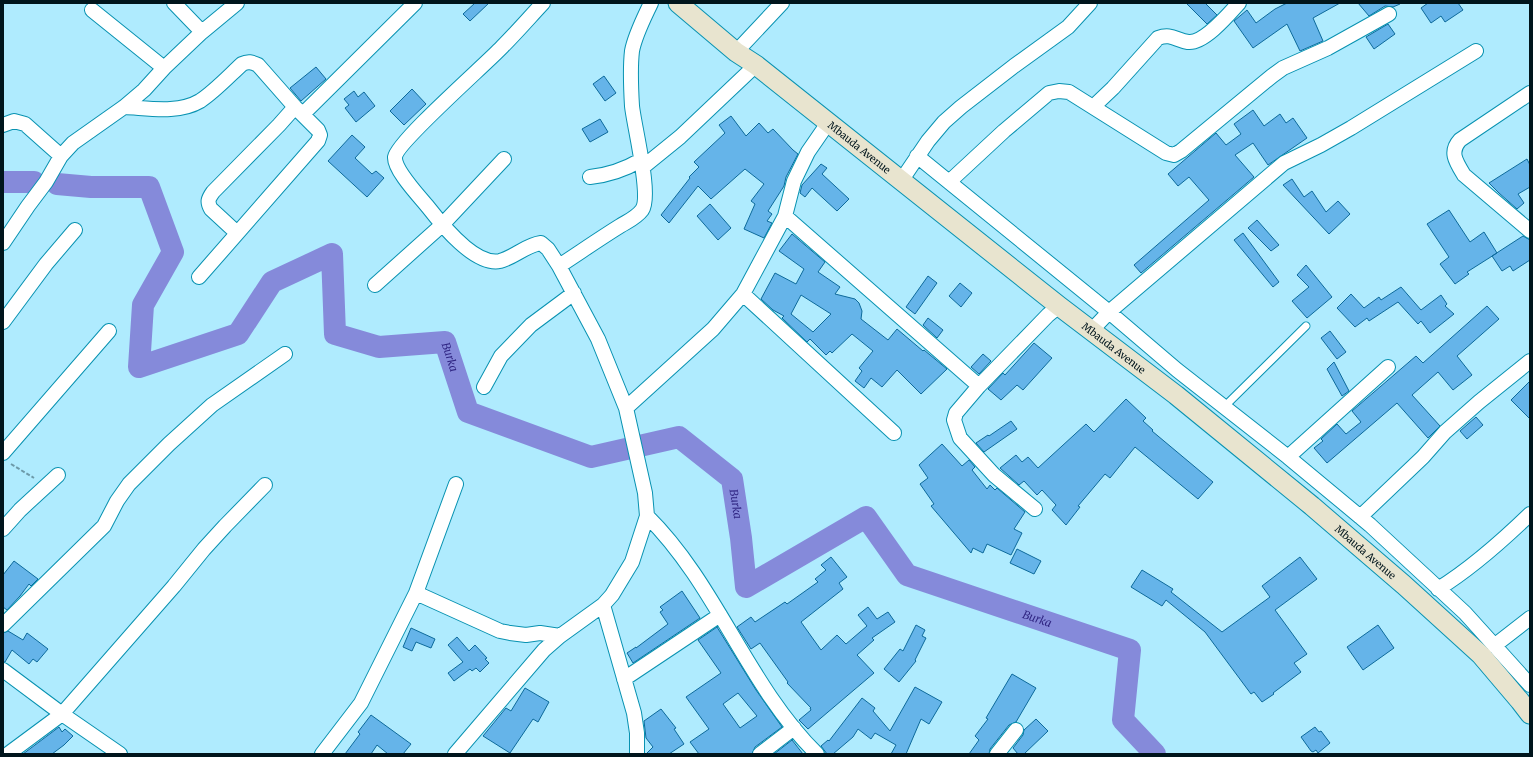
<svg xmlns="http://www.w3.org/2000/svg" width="1533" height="757" font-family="Merriweather,serif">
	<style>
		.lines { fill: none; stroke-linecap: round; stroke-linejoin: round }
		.river { stroke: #858ada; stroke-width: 22 }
		.building { fill: #65b4e9; stroke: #0d6a9b; fill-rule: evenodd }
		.lane-casing { stroke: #0892b1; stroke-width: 9 }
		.street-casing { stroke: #0892b1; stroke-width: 16 }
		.secondary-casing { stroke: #0892b1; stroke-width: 21 }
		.path { stroke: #6d9aa9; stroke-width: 2; stroke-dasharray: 4 2; stroke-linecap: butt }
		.lane { stroke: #fff; stroke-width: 7 }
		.street { stroke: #fff; stroke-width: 14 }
		.secondary { stroke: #e8e4cf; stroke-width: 19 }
		.labels { text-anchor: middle; stroke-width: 3; stroke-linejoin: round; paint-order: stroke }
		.street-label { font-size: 10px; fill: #00151c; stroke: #afebfe }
		.water-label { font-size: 11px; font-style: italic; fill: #302683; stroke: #afebfe }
	</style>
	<rect width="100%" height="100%" fill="#afebfe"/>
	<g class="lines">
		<g class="river">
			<path d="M 3,182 L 34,182"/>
			<path id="s1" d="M 57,184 L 91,187 L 149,187 L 173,252 L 143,305 L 139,367 L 238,334 L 272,282 L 332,254 L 335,334 L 379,347 L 445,342 L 468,412 L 591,457 L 679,437 L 732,479 L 741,538 L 746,587 L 866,517 L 907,575 L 1130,650 L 1123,720 L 1155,754"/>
		</g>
	</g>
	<path class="building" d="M 475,3 L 489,3 L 470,21 L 463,14 Z
		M 1186,3 L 1205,3 L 1217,15 L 1207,24 Z
		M 1287,3 L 1340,3 L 1313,18 L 1323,41 L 1300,51 L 1287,24 L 1253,48 L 1234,21 L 1247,10 L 1256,23 L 1275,9 Z
		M 1358,3 L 1400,3 L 1400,4 L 1393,7 L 1385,6 L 1369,16 Z
		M 1428,3 L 1458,3 L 1463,10 L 1445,22 L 1441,16 L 1431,23 L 1421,8 Z
		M 1388,24 L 1395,34 L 1374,49 L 1366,37 Z
		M 316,67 L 326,79 L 301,101 L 290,88 Z
		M 604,76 L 616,93 L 605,101 L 593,84 Z
		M 412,89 L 426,104 L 404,125 L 390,111 Z
		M 354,91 L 358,97 L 364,92 L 375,106 L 356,122 L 345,108 L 349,105 L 344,99 Z
		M 1253,110 L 1264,126 L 1280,114 L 1286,123 L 1293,118 L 1307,138 L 1268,165 L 1253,143 L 1235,155 L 1254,177 L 1141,273 L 1134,265 L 1209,200 L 1189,177 L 1178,186 L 1168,174 L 1216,133 L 1226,145 L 1241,134 L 1234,124 Z
		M 731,116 L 746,136 L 759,123 L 768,133 L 773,129 L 793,150 L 798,154 L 786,177 L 784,186 L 768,211 L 772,214 L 767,221 L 772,223 L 764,238 L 744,229 L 755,204 L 751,201 L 764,184 L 745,169 L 711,199 L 698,186 L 669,223 L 661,215 L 690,178 L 689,177 L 699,167 L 694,162 L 725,133 L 719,125 Z
		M 600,119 L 608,132 L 590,142 L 582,129 Z
		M 352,135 L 365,147 L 355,158 L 372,174 L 376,171 L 384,178 L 367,197 L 328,161 Z
		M 1527,159 L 1530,165 L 1530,187 L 1518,194 L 1524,203 L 1517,209 L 1499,193 L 1489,183 Z
		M 821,164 L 827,168 L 822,174 L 849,199 L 837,211 L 812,188 L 805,197 L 800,193 L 802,185 Z
		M 1292,179 L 1304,197 L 1312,191 L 1326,212 L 1338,201 L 1350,214 L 1329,234 L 1283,185 Z
		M 710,204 L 731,228 L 718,240 L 697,216 Z
		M 1449,210 L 1470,242 L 1484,232 L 1497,253 L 1467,272 L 1469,274 L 1455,284 L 1440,264 L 1449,257 L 1427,224 Z
		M 1257,220 L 1279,245 L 1271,251 L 1248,228 Z
		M 1243,233 L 1279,282 L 1273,287 L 1234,240 Z
		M 792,234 L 825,262 L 818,272 L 840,287 L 835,294 L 855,299 L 859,303 L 862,311 L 861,319 L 888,340 L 897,329 L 923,351 L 924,350 L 947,369 L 921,394 L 897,370 L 882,387 L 871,378 L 864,388 L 855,381 L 862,371 L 859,368 L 873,351 L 852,334 L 832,353 L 830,351 L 826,355 L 810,339 L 807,342 L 782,318 L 784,316 L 773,310 L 761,299 L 775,273 L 796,284 L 804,269 L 779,251 ZM 801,295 L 831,314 L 813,332 L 791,314 Z
		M 1523,236 L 1530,240 L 1530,260 L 1513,271 L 1510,266 L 1502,271 L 1492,256 Z
		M 1306,265 L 1332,297 L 1307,318 L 1292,301 L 1309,287 L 1297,275 Z
		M 928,276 L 937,283 L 915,314 L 906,307 Z
		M 960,283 L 972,293 L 961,307 L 949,296 Z
		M 1401,287 L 1421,310 L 1441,295 L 1447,304 L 1445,306 L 1454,314 L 1430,333 L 1421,321 L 1418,324 L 1398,302 L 1369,321 L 1367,318 L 1355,327 L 1337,308 L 1351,294 L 1364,308 L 1379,297 L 1381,300 Z
		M 1487,306 L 1499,319 L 1457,356 L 1472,375 L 1453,390 L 1438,372 L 1412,395 L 1440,426 L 1428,438 L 1397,403 L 1327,463 L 1314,448 L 1323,441 L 1321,439 L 1337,424 L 1346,434 L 1361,422 L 1352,411 L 1416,356 L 1423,363 Z
		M 928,318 L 943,330 L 937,338 L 923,325 Z
		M 1330,331 L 1346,352 L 1337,359 L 1321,338 Z
		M 1034,343 L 1052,358 L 1023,390 L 1017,385 L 1001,400 L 988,389 L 1003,373 L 1005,375 Z
		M 983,354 L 991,361 L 979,374 L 971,367 Z
		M 1334,362 L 1349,391 L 1342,396 L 1327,369 Z
		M 1530,381 L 1530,419 L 1511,400 Z
		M 1126,399 L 1146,418 L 1143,421 L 1153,430 L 1152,431 L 1213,482 L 1198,499 L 1135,447 L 1110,478 L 1105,474 L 1078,506 L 1080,507 L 1066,525 L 1052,510 L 1056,505 L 1042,490 L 1037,495 L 1024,481 L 1019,485 L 1000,468 L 1016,455 L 1022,462 L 1028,457 L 1038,468 L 1086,424 L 1094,432 Z
		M 1476,417 L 1483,425 L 1467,439 L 1460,431 Z
		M 1011,421 L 1017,429 L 984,452 L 976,443 L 988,435 L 989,436 Z
		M 942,444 L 962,466 L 969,460 L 975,467 L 972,470 L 987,489 L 990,485 L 995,490 L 997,488 L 1025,512 L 1014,529 L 1022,533 L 1011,555 L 987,544 L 983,553 L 973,548 L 971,553 L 931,506 L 934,504 L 920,484 L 928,478 L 919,465 Z
		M 1017,549 L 1041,561 L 1034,574 L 1010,563 Z
		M 831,557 L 847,577 L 839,583 L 843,589 L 801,622 L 821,650 L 837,635 L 846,644 L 867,626 L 858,615 L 868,607 L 877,619 L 888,612 L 895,622 L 872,638 L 874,640 L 857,655 L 874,673 L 808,729 L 799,720 L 811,710 L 810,708 L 811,708 L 787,683 L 788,682 L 760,643 L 751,649 L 737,627 L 751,617 L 755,622 L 785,602 L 787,604 L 818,582 L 815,579 L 826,570 L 821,565 Z
		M 1300,557 L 1317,579 L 1275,610 L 1307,654 L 1294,663 L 1301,672 L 1273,693 L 1274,694 L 1262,702 L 1254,692 L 1251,694 L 1205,632 L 1166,600 L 1162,606 L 1131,587 L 1142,570 L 1173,589 L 1171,592 L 1222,632 L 1270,597 L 1262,586 Z
		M 14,561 L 38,579 L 31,586 L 29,584 L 20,596 L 7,610 L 3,607 L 3,575 Z
		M 682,591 L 700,618 L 633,663 L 627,653 L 636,647 L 636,648 L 668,624 L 660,612 L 663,610 L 660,607 Z
		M 916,625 L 925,630 L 922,636 L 926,638 L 915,660 L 916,661 L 899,682 L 884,669 L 900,649 L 903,651 Z
		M 1378,625 L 1394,648 L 1363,670 L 1347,647 Z
		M 717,627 L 756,690 L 782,727 L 755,747 L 752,754 L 699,754 L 690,742 L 709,729 L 686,697 L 721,673 L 698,640 ZM 738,693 L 757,716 L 740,728 L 723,704 Z
		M 411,628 L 435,639 L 431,648 L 416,642 L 412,651 L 403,647 Z
		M 8,631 L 23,640 L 27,633 L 48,649 L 37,662 L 33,659 L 29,664 L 12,650 L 5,662 L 3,662 L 3,633 Z
		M 457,637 L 469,651 L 475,645 L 487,658 L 485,659 L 489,663 L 480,672 L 476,668 L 472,671 L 470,669 L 454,681 L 448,673 L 463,662 L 448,645 Z
		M 1012,674 L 1036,688 L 1016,722 L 1009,725 L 990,749 L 989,754 L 969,754 L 979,740 L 975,736 L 988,719 L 986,718 Z
		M 915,687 L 942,702 L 929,724 L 921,719 L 906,754 L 891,754 L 896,745 L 875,733 L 871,739 L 858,729 L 853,737 L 833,754 L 827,754 L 821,746 L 828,740 L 829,741 L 862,698 L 875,708 L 873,711 L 890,731 Z
		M 525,688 L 549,702 L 538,722 L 533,719 L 510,753 L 483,736 L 506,708 L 511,711 Z
		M 661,709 L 676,728 L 674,729 L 684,744 L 669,754 L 646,754 L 653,747 L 646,738 L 644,721 Z
		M 371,715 L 411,744 L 403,754 L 388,754 L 377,745 L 371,754 L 345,754 L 360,734 L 358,732 Z
		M 1036,719 L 1048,731 L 1024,754 L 1018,754 L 1013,748 L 1023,735 L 1024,730 Z
		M 59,727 L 62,732 L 65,729 L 73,736 L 64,745 L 52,754 L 23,754 Z
		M 1315,727 L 1319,732 L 1321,731 L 1330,743 L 1318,753 L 1316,750 L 1313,752 L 1311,751 L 1301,737 Z
		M 792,740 L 803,754 L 774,754 Z"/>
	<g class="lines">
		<g class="lane-casing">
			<path id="lane" d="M 1224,407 L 1306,326"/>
		</g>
		<g class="street-casing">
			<path id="street" d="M 174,3 L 202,32
				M 736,52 L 782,3
				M 164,68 L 202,32 L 237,3
				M 1530,93 L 1460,140 C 1449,152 1456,162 1464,175 L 1530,231
				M 124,107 C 148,108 178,114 200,101 C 214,92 229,76 242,64 C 248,61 252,62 258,65 L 295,107 L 318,130 L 320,135 L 318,141 L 199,277
				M 1093,107 L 1113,88 L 1158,38 C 1171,33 1176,40 1188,42 C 1204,44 1229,14 1239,3
				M 303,114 L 415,3
				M 3,125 L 14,121 L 25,124 L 61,156
				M 917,156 L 1109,312 L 1177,370 L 1288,457 L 1370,525 L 1465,613 L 1530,685
				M 643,167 L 680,137 L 756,65
				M 590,177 C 609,175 624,170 641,160
				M 901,181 L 928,141 L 944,122 L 961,107 L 1014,66 L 1068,27 L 1090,3
				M 949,182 L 1004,131 L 1049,93 L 1059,91 L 1069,92 L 1166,153 L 1174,155 L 1181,151 L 1272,76 L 1283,68 L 1328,48 L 1389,14
				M 785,216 L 979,386
				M 237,233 L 211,209 C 207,202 208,199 213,192 L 279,125 L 295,107
				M 3,243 L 28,206 L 46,182 L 61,156 L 73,143 L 124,107 L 144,90 L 164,68 L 92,10
				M 559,266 C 579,253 599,239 620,226 C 628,221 636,218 642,210 C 652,196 634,126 632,106 C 631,89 630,68 632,51 C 635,35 644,18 651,3
				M 375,285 L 442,225 L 504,159
				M 743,294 L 894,433
				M 3,322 L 46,264 L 75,230
				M 1091,331 L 1109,312 L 1284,163 L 1321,145 L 1351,128 L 1476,51
				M 484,387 L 501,356 L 531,325 L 574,293
				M 626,408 L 713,329 L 743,294 L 785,216 L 794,181 L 808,152 L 828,123
				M 3,453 L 109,331
				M 1288,457 L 1388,367
				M 1035,509 L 994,475 L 960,438 L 954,420 L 956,413 L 979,386 L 1048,315 L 1059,306
				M 647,516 C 717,585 747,685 817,754
				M 1360,517 L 1423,457 L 1445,432 L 1479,402 L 1530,361
				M 3,529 L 20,510 L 58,475
				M 1438,589 C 1472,568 1501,542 1530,514
				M 416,593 L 500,631 L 510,633 L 526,635 L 540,633 L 560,636
				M 603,605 L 634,713 L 637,733 L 637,754
				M 3,625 L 104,526 L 117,501 L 129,484 L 169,444 L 212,405 L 285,354
				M 1494,646 L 1530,618
				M 3,670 L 62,714 L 120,754
				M 624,679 L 720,615
				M 8,754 L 62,714 L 174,586 L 204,549 L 225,526 L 265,485
				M 322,754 L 361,703 L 416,593 L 456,484
				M 455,754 L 544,650 L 560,636 L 603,605 L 612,595 L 632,562 L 647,516 L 645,493 L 626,408 L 598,339 L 559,266 L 548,249 L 541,243 C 526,245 515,257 500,261 C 475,266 442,225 428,207 C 420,197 394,170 395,157 C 397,142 486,64 502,47 C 516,33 529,18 543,3
				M 760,754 L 794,728
				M 997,754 L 1016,730"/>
		</g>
		<g class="secondary-casing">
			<g id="secondary">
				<path id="s2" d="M 678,3 L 736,52 L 756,65 L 1059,306 L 1176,395 L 1312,506 L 1404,585 L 1481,655 L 1520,701 L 1530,714"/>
			</g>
		</g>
		<path class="path" d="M 11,464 L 34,478"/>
		<use href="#lane" class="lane"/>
		<use href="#street" class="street"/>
		<use href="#secondary" class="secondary"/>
	</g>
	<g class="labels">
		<g class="street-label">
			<text dy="4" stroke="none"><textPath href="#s2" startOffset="232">Mbauda Avenue</textPath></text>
			<text dy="4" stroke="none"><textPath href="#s2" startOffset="556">Mbauda Avenue</textPath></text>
			<text dy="4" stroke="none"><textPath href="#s2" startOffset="880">Mbauda Avenue</textPath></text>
		</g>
		<g class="water-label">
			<text dy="4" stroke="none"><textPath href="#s1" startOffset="725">Burka</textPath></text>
			<text dy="4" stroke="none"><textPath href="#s1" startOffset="1097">Burka</textPath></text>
			<text dy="4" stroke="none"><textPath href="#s1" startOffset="1528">Burka</textPath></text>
		</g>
	</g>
	<rect width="1533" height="757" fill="none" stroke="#00151c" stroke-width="8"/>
</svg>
